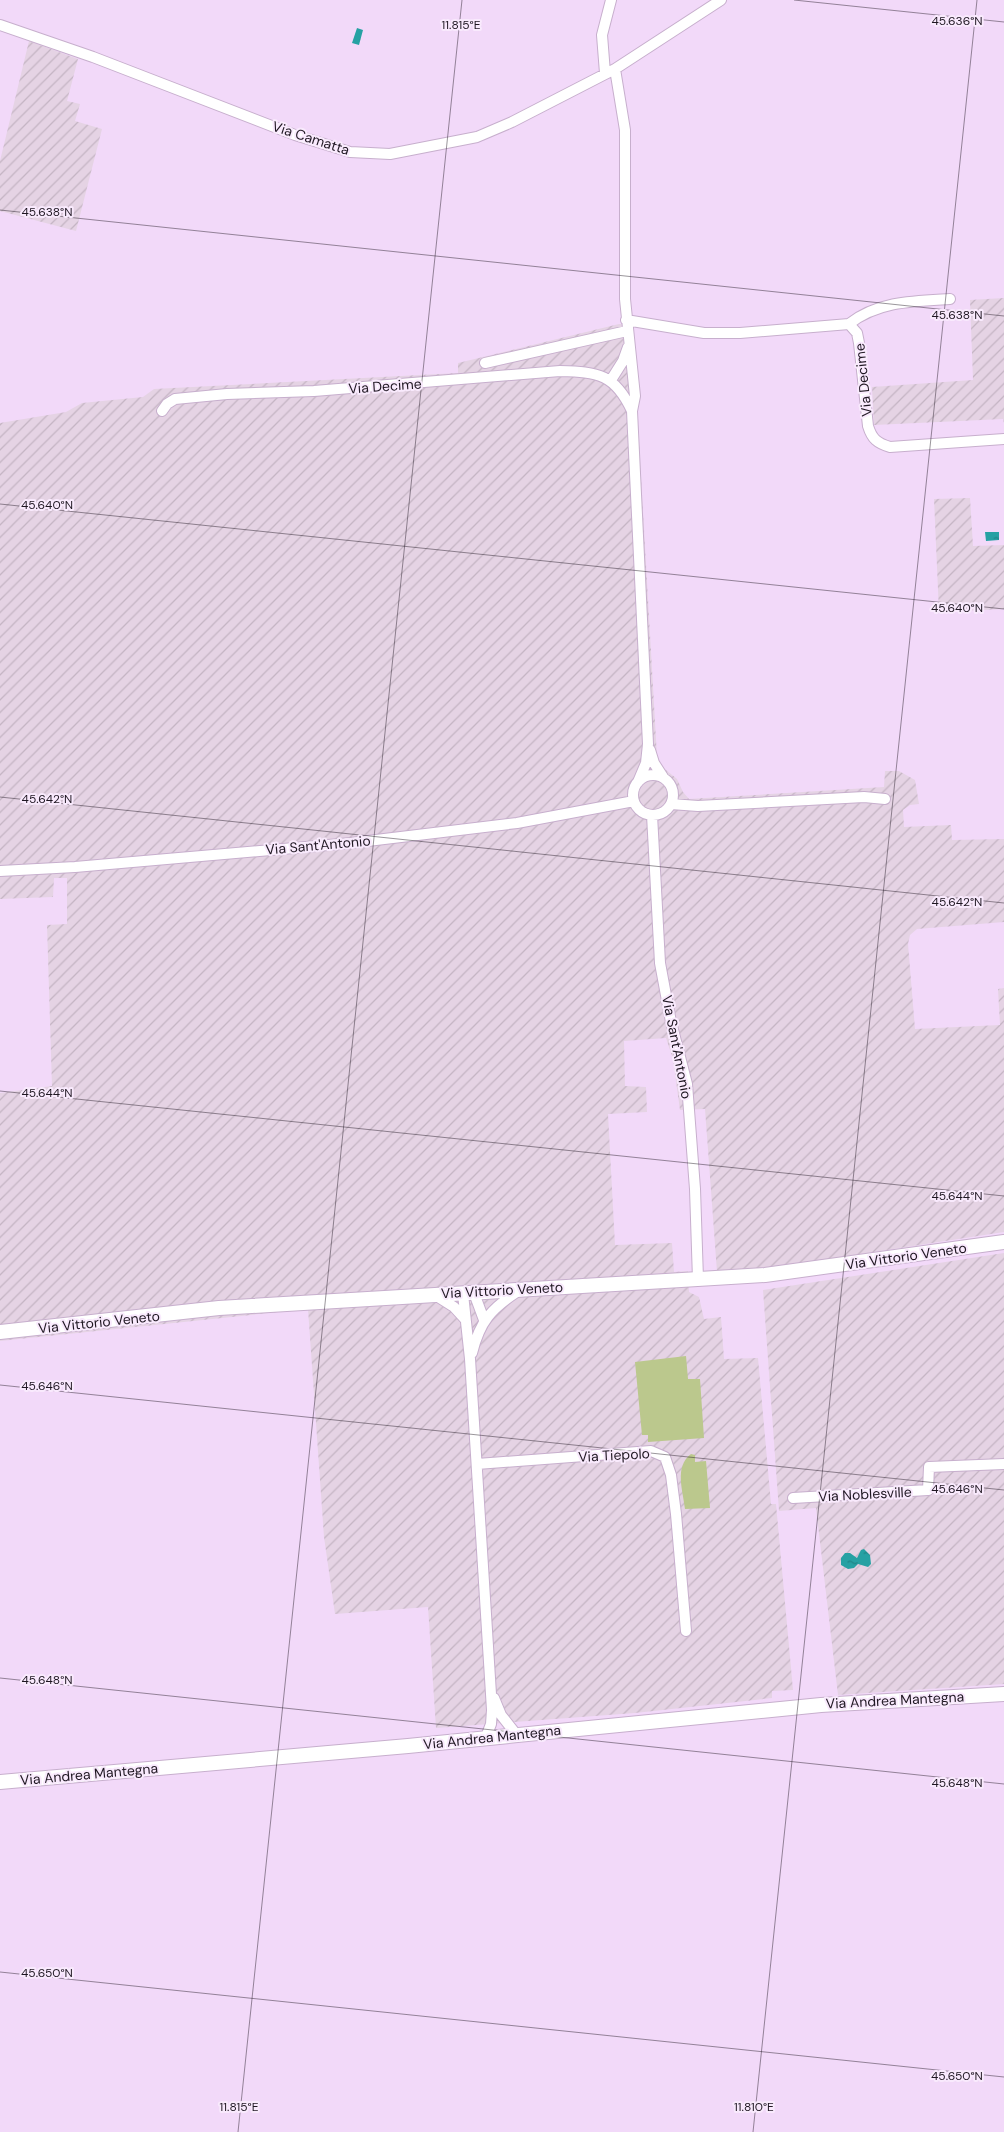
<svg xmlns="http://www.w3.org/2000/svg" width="1004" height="2132" font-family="'DM Sans',sans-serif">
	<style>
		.industrial { fill: url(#industrial-furrows) }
		.grass { fill: #bbc88d }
		.water { fill: url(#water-ripples) }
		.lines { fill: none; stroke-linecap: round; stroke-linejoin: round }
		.minor-casing { stroke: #c7afcd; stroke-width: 12 }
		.major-casing { stroke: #c7afcd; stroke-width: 16 }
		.minor { stroke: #fff; stroke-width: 10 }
		.major { stroke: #fff; stroke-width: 14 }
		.ticks { fill: none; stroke: #1f1722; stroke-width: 1; stroke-opacity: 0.45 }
		.labels { text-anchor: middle; stroke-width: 4; stroke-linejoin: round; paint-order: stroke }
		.street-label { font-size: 14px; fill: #1f1722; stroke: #f9eafd }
		.ticks-label { font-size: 12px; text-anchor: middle; fill: #1f1722; stroke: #f9eafd; stroke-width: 4; stroke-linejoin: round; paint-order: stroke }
	</style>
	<defs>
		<pattern id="industrial-furrows" width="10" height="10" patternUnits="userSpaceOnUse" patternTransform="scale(1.25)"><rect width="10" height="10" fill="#e5d3e4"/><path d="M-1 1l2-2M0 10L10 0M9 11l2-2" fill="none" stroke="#c4b4c3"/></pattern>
		<pattern id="water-ripples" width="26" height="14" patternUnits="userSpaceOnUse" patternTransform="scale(1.25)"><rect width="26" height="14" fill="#26a1a3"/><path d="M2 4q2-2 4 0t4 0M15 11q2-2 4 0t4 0" fill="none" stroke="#208284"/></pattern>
	</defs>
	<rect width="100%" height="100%" fill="#f2d9f9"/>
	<path class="industrial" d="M 29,41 L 78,59 L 67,101 L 80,104 L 75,121 L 102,129 L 76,231 L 0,211 L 0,161 Z
		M 1004,298 L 1004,423 L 1003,419 L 874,425 L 872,387 L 973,380 L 970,300 Z
		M 619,324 L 630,325 L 636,389 L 657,757 L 661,766 L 677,779 L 683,792 L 689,799 L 884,787 L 885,771 L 899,771 L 915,780 L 919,804 L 910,805 L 903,810 L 904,827 L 951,825 L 952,840 L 1004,839 L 1004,922 L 917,929 L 910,935 L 908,944 L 915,1029 L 1000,1025 L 998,989 L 1004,988 L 1004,1232 L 751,1271 L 717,1272 L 705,1109 L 680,1110 L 673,1059 L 666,1038 L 624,1041 L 625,1086 L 646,1087 L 647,1112 L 608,1114 L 615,1245 L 672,1243 L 674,1272 L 688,1271 L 689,1292 L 699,1297 L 704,1319 L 721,1317 L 724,1359 L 758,1358 L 771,1504 L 776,1504 L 793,1690 L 772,1691 L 772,1698 L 635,1713 L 436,1728 L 428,1607 L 335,1614 L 324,1537 L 308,1309 L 0,1341 L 0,1093 L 52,1086 L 47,925 L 67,924 L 67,878 L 54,878 L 53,897 L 0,899 L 0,423 L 66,412 L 82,403 L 143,397 L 154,389 L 458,373 L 458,363 Z
		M 970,498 L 973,546 L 1004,545 L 1004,609 L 939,612 L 934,499 Z
		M 1004,1253 L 1004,1684 L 838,1695 L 816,1508 L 779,1511 L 763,1290 Z"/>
	<path class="grass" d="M 686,1356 L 688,1379 L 700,1379 L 704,1438 L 648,1442 L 648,1435 L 642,1435 L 635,1362 Z
		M 691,1454 L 695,1455 L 695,1462 L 706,1461 L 710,1508 L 685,1509 C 683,1490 674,1467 691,1454 Z"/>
	<path class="water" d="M 357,28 L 363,30 L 359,45 L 352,43 Z
		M 985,532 L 999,532 L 999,540 L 986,541 Z
		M 864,1549 L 870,1555 L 871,1564 L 868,1567 L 858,1564 L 854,1568 L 848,1569 L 841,1565 L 841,1558 L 845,1553 L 850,1553 L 857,1558 L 861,1550 Z"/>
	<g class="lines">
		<g class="minor-casing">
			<path id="minor" d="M 0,25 L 93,57 L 295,135 L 350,152 L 390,154 L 477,137 L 512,122 L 615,69 L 721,0
				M 615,69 L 625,130 L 625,299 L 635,396 L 632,411 L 648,744 L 646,763 L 638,782
				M 605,73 L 602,35 L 611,0
				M 626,320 L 704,333 L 740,333 L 849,324 L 857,333 L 859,343 L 868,426 C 872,439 877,443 890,447 L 1004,439
				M 849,324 C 878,301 915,301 950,299
				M 485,363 L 627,331
				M 611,380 L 623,361 L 628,347
				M 162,411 L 167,404 L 175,399 L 227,394 L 314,391 L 560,371 C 598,372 615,374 632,411
				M 650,750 L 654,763 L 663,777
				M633 795a20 20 0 1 1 40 0a20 20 0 1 1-40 0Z
				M 671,804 L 698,806 L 864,797 L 885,799
				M 652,815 L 660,963 L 671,1022 L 687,1084 L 695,1189 L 698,1279
				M 0,871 L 75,867 L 351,843 L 517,823 L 634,801
				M 474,1293 L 484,1320
				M 463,1294 L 470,1359 L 492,1710 L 491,1724 L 486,1737
				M 435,1295 L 454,1307 L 465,1319
				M 472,1353 C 480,1321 491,1309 518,1291
				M 477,1464 L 651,1451 L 665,1457 L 671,1475 L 676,1514 L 686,1631
				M 793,1498 L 928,1490 L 929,1467 L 1004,1464
				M 494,1698 L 501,1715 L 516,1734"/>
		</g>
		<g class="major-casing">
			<path id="major" d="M 0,1332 L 219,1308 L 765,1275 L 1004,1242
				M 0,1782 L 408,1746 L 821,1705 L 1004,1694"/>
		</g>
		<use href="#minor" class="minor"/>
		<use href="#major" class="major"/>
	</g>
	<path class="ticks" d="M 794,0 L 1004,22M 0,210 L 1004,316M 0,504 L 1004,609M 0,797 L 1004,903M 0,1091 L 1004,1196M 0,1385 L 1004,1490M 0,1678 L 1004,1784M 0,1972 L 1004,2077M 238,2132 L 462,0M 753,2132 L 977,0"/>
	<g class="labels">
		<g class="street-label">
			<text transform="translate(311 138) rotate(18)" y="5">Via Camatta</text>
			<text transform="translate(863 380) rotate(-96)" y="5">Via Decime</text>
			<text transform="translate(385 386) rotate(-4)" y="5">Via Decime</text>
			<text transform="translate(318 845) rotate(-5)" y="5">Via Sant'Antonio</text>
			<text transform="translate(677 1047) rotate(79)" y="5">Via Sant'Antonio</text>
			<text transform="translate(906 1256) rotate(-8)" y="5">Via Vittorio Veneto</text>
			<text transform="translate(502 1290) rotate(-3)" y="5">Via Vittorio Veneto</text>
			<text transform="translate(99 1322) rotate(-6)" y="5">Via Vittorio Veneto</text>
			<text transform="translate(614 1455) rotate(-3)" y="5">Via Tiepolo</text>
			<text transform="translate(865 1494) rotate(-3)" y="5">Via Noblesville</text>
			<text transform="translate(895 1700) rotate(-3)" y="5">Via Andrea Mantegna</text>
			<text transform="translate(492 1737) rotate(-6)" y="5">Via Andrea Mantegna</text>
			<text transform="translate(89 1774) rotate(-5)" y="5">Via Andrea Mantegna</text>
		</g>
	</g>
	<g class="ticks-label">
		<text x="957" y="25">45.636°N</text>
		<text x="461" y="29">11.815°E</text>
		<text x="47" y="216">45.638°N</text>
		<text x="957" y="319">45.638°N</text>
		<text x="47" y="509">45.640°N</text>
		<text x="957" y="612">45.640°N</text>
		<text x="47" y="803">45.642°N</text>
		<text x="957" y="906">45.642°N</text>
		<text x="47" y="1097">45.644°N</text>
		<text x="957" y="1200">45.644°N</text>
		<text x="47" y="1390">45.646°N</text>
		<text x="957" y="1493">45.646°N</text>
		<text x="47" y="1684">45.648°N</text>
		<text x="957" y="1787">45.648°N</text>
		<text x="47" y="1977">45.650°N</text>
		<text x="957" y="2080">45.650°N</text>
		<text x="239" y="2111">11.815°E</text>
		<text x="754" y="2111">11.810°E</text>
	</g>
</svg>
